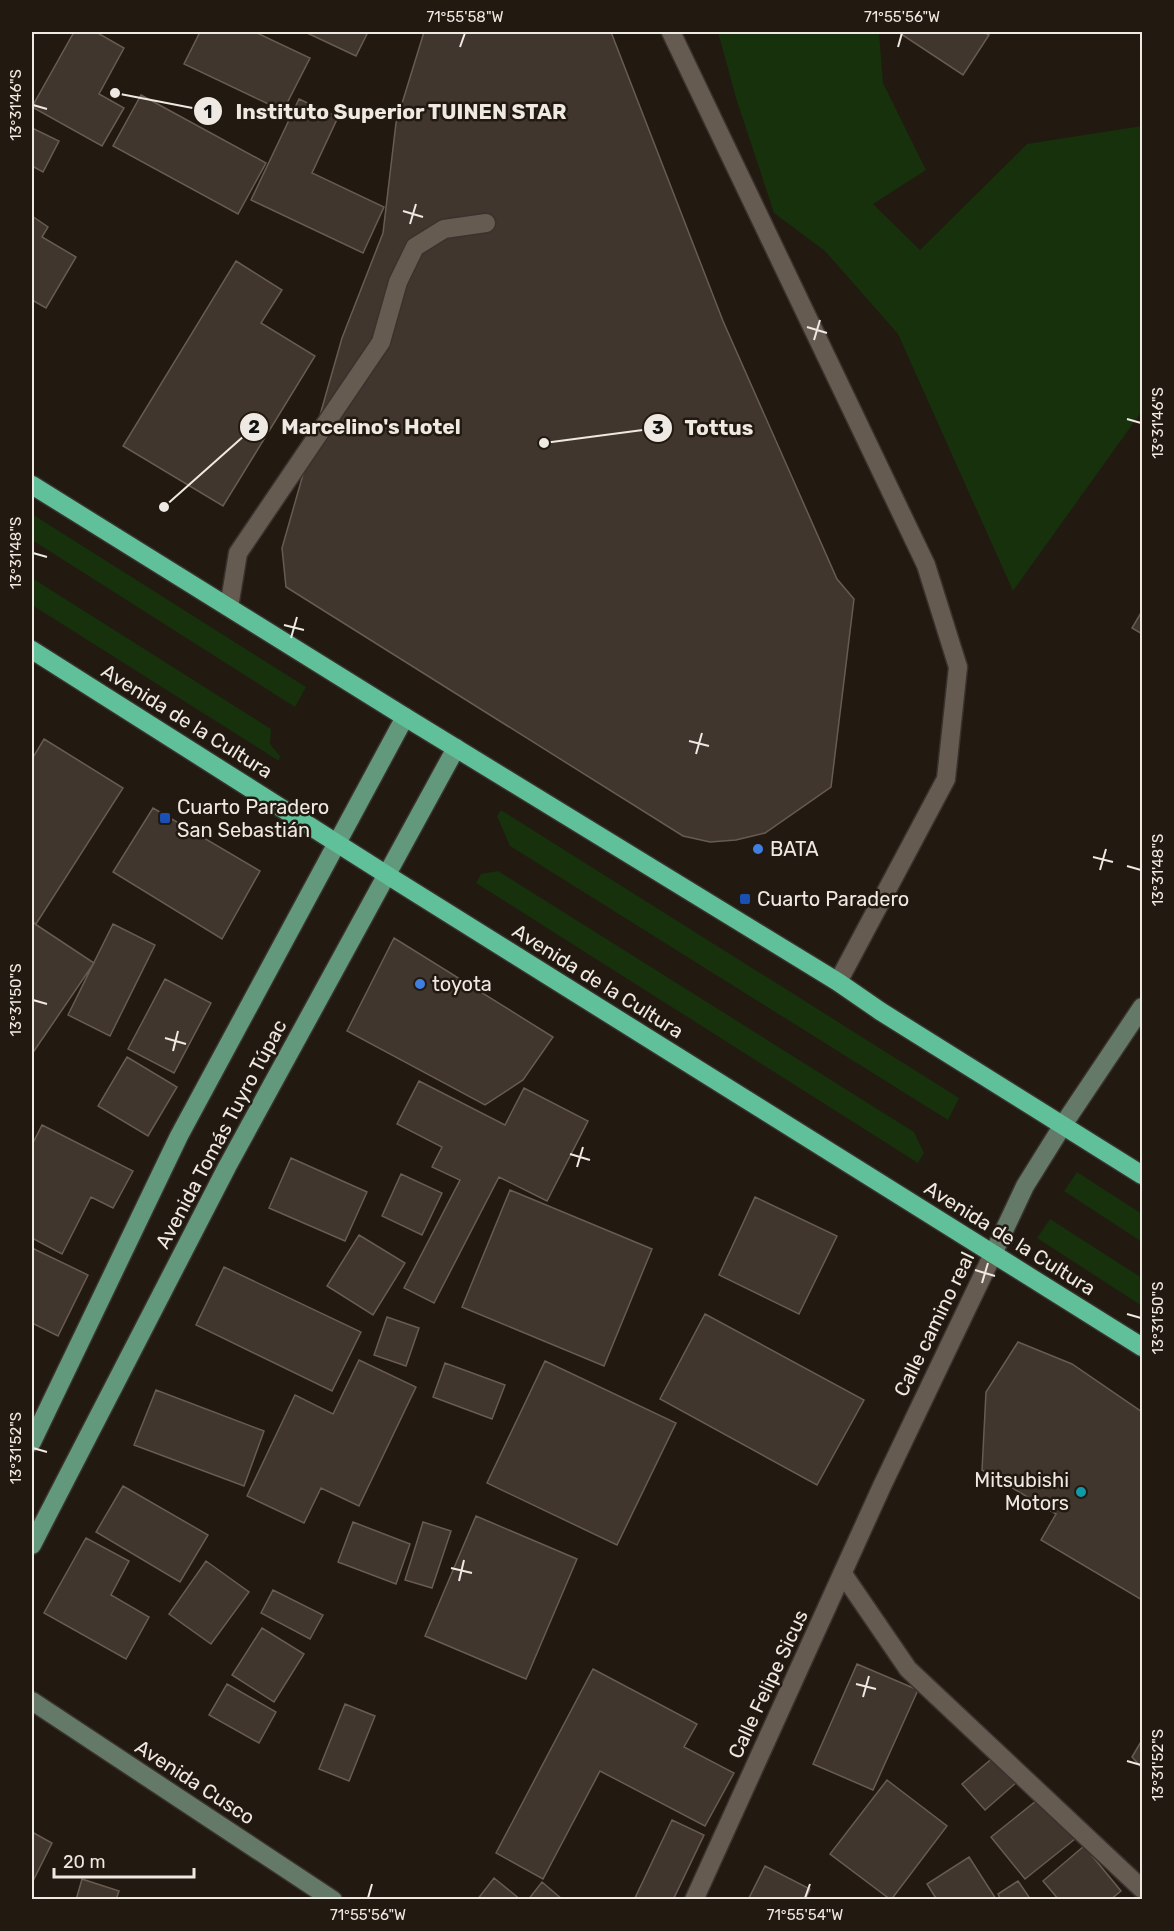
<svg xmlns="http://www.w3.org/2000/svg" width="1174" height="1931" font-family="Rubik,sans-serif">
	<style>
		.green { fill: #16310b }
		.building { fill: #41362d; stroke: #685c52; stroke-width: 1.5 }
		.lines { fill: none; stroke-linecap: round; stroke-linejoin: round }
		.lane-casing { stroke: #39322e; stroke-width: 21 }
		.street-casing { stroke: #39322e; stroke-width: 21 }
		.secondary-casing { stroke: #39322e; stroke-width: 21 }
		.primary-casing { stroke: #39322e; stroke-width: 21 }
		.highway-casing { stroke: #39322e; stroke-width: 21 }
		.lane { stroke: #665b51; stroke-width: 18 }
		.street { stroke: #665b51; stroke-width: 18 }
		.secondary { stroke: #647967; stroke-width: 18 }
		.primary { stroke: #62987c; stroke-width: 18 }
		.highway { stroke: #5fc099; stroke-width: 18 }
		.ticks { fill: none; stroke: #efe9e3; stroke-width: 2 }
		.transit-dot { fill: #1a4fb4; stroke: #221910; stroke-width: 2 }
		.shop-dot { fill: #3f7fe0; stroke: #221910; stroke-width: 2 }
		.culture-dot { fill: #0f9aa8; stroke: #221910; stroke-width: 2 }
		.labels { text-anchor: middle; stroke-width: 5; stroke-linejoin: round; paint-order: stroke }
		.street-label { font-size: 20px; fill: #efe9e3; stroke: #221910 }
		.poi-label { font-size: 20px; fill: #efe9e3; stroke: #221910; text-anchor: start }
		.leader { fill: none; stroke: #efe9e3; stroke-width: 2 }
		.callout-dot { fill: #efe9e3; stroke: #221910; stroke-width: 2 }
		.mark-label { font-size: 18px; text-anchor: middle; font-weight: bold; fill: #111 }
		.callout-label { font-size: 21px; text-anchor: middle; font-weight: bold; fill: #efe9e3; stroke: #221910; stroke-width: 5; stroke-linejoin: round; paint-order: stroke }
		.neatline { fill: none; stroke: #efe9e3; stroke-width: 2 }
		.ticks-label { font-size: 15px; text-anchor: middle; fill: #efe9e3 }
	</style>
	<rect width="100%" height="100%" fill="#221910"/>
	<path class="green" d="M 718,32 L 879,32 L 883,83 L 926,170 L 873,204 L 920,250 L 1027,144 L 1142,126 L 1142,411 L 1013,591 L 898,334 L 825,251 L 774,213 L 736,98 Z
		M 32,514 L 306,687 L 295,707 L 32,540 Z
		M 32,578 L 271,729 L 270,744 L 280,756 L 279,761 L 32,605 Z
		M 501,810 L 959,1098 L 948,1120 L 510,846 L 497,816 Z
		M 498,871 L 914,1132 L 924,1153 L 918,1163 L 476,883 L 481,874 Z
		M 1077,1172 L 1142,1214 L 1142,1242 L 1064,1191 Z
		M 1050,1219 L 1142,1278 L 1142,1306 L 1037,1238 Z"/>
	<path class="building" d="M 74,32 L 96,32 L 124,48 L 99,94 L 124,108 L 102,146 L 32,107 Z
		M 200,32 L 255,32 L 310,58 L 283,111 L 184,64 Z
		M 305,32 L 368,32 L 356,56 Z
		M 424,32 L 611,32 L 723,321 L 837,579 L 854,599 L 831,787 L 765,833 L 736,840 L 710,842 L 683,836 L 286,587 L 282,548 L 342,338 L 383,233 L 396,123 Z
		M 898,32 L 984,32 L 989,35 L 963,75 Z
		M 141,95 L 266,163 L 238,214 L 113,146 Z
		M 299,99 L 338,117 L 312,173 L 384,207 L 363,253 L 251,200 Z
		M 32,128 L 59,141 L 43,172 L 32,166 Z
		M 32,216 L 48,227 L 42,237 L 76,257 L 46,308 L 32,300 Z
		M 236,261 L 282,290 L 261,323 L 315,356 L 223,506 L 123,446 Z
		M 1142,611 L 1142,634 L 1132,628 Z
		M 44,739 L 123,788 L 36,924 L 32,921 L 32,759 Z
		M 153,808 L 260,871 L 222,939 L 113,872 Z
		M 32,922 L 94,963 L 32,1054 Z
		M 113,924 L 155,945 L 110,1036 L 68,1015 Z
		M 394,938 L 553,1037 L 523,1080 L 485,1105 L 347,1031 Z
		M 165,979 L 211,1003 L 174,1073 L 128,1049 Z
		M 127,1057 L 177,1087 L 148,1136 L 98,1106 Z
		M 419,1081 L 505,1125 L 524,1088 L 588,1121 L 547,1201 L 499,1177 L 434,1303 L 404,1288 L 460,1180 L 432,1167 L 442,1147 L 397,1124 Z
		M 42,1125 L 133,1171 L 113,1208 L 91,1197 L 62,1254 L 32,1238 L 32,1145 Z
		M 291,1158 L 367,1192 L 345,1241 L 269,1208 Z
		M 401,1174 L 442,1193 L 422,1235 L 382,1216 Z
		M 510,1190 L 652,1249 L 604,1366 L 462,1307 Z
		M 755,1197 L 837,1236 L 799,1314 L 719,1275 Z
		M 359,1235 L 405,1263 L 373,1315 L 327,1286 Z
		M 32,1248 L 88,1275 L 58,1336 L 32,1323 Z
		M 224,1267 L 361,1332 L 332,1391 L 196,1325 Z
		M 705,1314 L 864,1400 L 817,1485 L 660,1399 Z
		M 387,1317 L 419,1328 L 406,1366 L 374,1355 Z
		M 1018,1342 L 1072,1364 L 1142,1412 L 1142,1600 L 1041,1540 L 1056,1514 L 982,1470 L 986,1392 Z
		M 359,1360 L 416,1387 L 359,1506 L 321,1488 L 304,1523 L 247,1496 L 295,1395 L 333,1414 Z
		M 545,1361 L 676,1423 L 617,1545 L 487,1483 Z
		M 445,1363 L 505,1385 L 492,1419 L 433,1397 Z
		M 156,1390 L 264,1431 L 244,1486 L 134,1445 Z
		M 123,1486 L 208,1535 L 180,1582 L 96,1532 Z
		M 476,1516 L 577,1559 L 526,1679 L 425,1636 Z
		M 353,1522 L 410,1544 L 396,1584 L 338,1562 Z
		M 423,1522 L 451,1531 L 432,1588 L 405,1580 Z
		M 86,1538 L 129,1561 L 111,1595 L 149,1617 L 126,1659 L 44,1613 Z
		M 206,1561 L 249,1592 L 211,1644 L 169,1614 Z
		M 273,1590 L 323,1615 L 310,1639 L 261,1613 Z
		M 262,1628 L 304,1654 L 274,1702 L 232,1675 Z
		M 857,1664 L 918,1690 L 873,1790 L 813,1764 Z
		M 593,1669 L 697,1724 L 684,1747 L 734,1773 L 705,1826 L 600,1771 L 543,1879 L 496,1853 Z
		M 227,1684 L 276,1712 L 259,1743 L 209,1715 Z
		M 345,1704 L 375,1716 L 349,1781 L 319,1769 Z
		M 1142,1740 L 1142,1768 L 1132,1757 Z
		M 995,1756 L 1017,1782 L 985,1810 L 962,1784 Z
		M 887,1780 L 947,1826 L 891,1900 L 830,1854 Z
		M 1041,1797 L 1075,1839 L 1025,1879 L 991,1837 Z
		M 672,1820 L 704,1835 L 673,1900 L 634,1900 Z
		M 32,1832 L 52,1843 L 32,1883 Z
		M 1084,1846 L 1121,1891 L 1110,1900 L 1059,1900 L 1043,1881 Z
		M 969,1857 L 996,1899 L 937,1900 L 927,1884 Z
		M 765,1866 L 810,1889 L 805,1900 L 748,1900 Z
		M 494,1878 L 521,1900 L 477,1900 Z
		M 82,1879 L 119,1891 L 116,1900 L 76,1900 Z
		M 1018,1881 L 1031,1900 L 1001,1900 L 998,1894 Z
		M 542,1882 L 563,1900 L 528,1900 Z"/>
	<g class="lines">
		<g class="lane-casing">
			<path id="lane" d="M 229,607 L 238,553 L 381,342 L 398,282 L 415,247 L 444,229 L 486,223"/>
		</g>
		<g class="street-casing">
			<path id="street" d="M 671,32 L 926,565 L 958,667 L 946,779 L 838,982
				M 843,1574 L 908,1669 L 1142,1889
				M 694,1900 L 882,1486 L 993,1254"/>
		</g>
		<g class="secondary-casing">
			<path id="secondary" d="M 993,1254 L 1025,1186 L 1063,1125 L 1142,1007
				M 32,1701 L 333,1900"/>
		</g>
		<g class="primary-casing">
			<path id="primary" d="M 32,1442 L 179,1136 L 405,717
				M 32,1545 L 227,1167 L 456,748"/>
		</g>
		<g class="highway-casing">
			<path id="highway" d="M 32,485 L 405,717 L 838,982 L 880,1011 L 1142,1175
				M 32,650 L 387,875 L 1142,1347"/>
		</g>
		<use href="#lane" class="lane"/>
		<use href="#street" class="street"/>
		<use href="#secondary" class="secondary"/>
		<use href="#primary" class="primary"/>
		<use href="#highway" class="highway"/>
	</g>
	<path class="ticks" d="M 460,47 L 465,33M 898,47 L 902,33M 33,105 L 47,109M 403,211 L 423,217M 410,224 L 416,204M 807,327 L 827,333M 814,340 L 820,320M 1127,419 L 1141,423M 33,553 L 47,557M 284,625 L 304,630M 291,638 L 297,617M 689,741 L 709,746M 696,754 L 702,733M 1093,857 L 1113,862M 1127,866 L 1141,870M 1100,870 L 1106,849M 33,1000 L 47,1004M 165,1038 L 186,1044M 173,1051 L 178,1031M 570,1154 L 590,1160M 577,1167 L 583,1147M 975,1270 L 995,1276M 982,1283 L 988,1263M 1127,1314 L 1141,1318M 33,1448 L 47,1452M 451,1568 L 472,1573M 459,1581 L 464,1560M 856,1684 L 876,1689M 863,1697 L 869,1676M 1127,1761 L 1141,1765M 368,1898 L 372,1884M 805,1898 L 810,1884"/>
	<g class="transit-dot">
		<rect x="159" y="812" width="12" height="12" rx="3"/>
		<rect x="739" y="893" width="12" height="12" rx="3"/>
	</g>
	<g class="shop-dot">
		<circle cx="758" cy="849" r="6"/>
		<circle cx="420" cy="984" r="6"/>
	</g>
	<circle class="culture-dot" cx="1081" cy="1492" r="6"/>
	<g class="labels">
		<g class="street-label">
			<text transform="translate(187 721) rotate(32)" y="7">Avenida de la Cultura</text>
			<text transform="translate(598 981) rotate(32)" y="7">Avenida de la Cultura</text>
			<text transform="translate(221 1134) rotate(-62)" y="7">Avenida Tomás Tuyro Túpac</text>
			<text transform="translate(1010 1238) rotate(32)" y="7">Avenida de la Cultura</text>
			<text transform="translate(934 1324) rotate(-64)" y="7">Calle camino real</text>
			<text transform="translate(768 1684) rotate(-65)" y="7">Calle Felipe Sicus</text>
			<text transform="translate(195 1782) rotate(33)" y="7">Avenida Cusco</text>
		</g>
		<g class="poi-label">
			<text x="177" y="814">Cuarto Paradero<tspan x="177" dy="23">San Sebastián</tspan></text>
			<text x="770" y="856">BATA</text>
			<text x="757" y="906">Cuarto Paradero</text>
			<text x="432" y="991">toyota</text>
			<text x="1069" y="1487" text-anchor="end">Mitsubishi<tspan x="1069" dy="23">Motors</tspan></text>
		</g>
	</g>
	<path class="leader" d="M115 93L208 111M164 507L254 427M544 443L658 428"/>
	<g class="callout-dot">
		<circle cx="115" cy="93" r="6"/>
		<circle cx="164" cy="507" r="6"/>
		<circle cx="544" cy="443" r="6"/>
		<circle cx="208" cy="111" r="15"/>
		<circle cx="254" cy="427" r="15"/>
		<circle cx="658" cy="428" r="15"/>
	</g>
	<g class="mark-label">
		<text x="208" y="118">1</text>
		<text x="254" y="433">2</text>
		<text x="658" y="434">3</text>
	</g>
	<g class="callout-label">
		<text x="401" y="119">Instituto Superior TUINEN STAR</text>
		<text x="371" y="434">Marcelino's Hotel</text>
		<text x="719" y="435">Tottus</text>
	</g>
	<rect width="1174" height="1931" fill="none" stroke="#221910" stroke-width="66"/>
	<path d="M54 1868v9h140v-9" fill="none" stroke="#efe9e3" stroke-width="3"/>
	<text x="63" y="1868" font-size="18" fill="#efe9e3" stroke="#221910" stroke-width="4.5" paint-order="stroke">20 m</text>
	<rect x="33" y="33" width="1108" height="1865" class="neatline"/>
	<g class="ticks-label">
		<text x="465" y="22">71°55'58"W</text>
		<text x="902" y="22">71°55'56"W</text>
		<text transform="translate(16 105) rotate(-90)" y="5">13°31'46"S</text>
		<text transform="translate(1158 423) rotate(-90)" y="5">13°31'46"S</text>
		<text transform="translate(16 553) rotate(-90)" y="5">13°31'48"S</text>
		<text transform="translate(1158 870) rotate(-90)" y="5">13°31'48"S</text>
		<text transform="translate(16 1000) rotate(-90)" y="5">13°31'50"S</text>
		<text transform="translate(1158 1318) rotate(-90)" y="5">13°31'50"S</text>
		<text transform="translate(16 1448) rotate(-90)" y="5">13°31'52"S</text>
		<text transform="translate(1158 1765) rotate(-90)" y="5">13°31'52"S</text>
		<text x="368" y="1920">71°55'56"W</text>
		<text x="805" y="1920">71°55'54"W</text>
	</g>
</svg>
